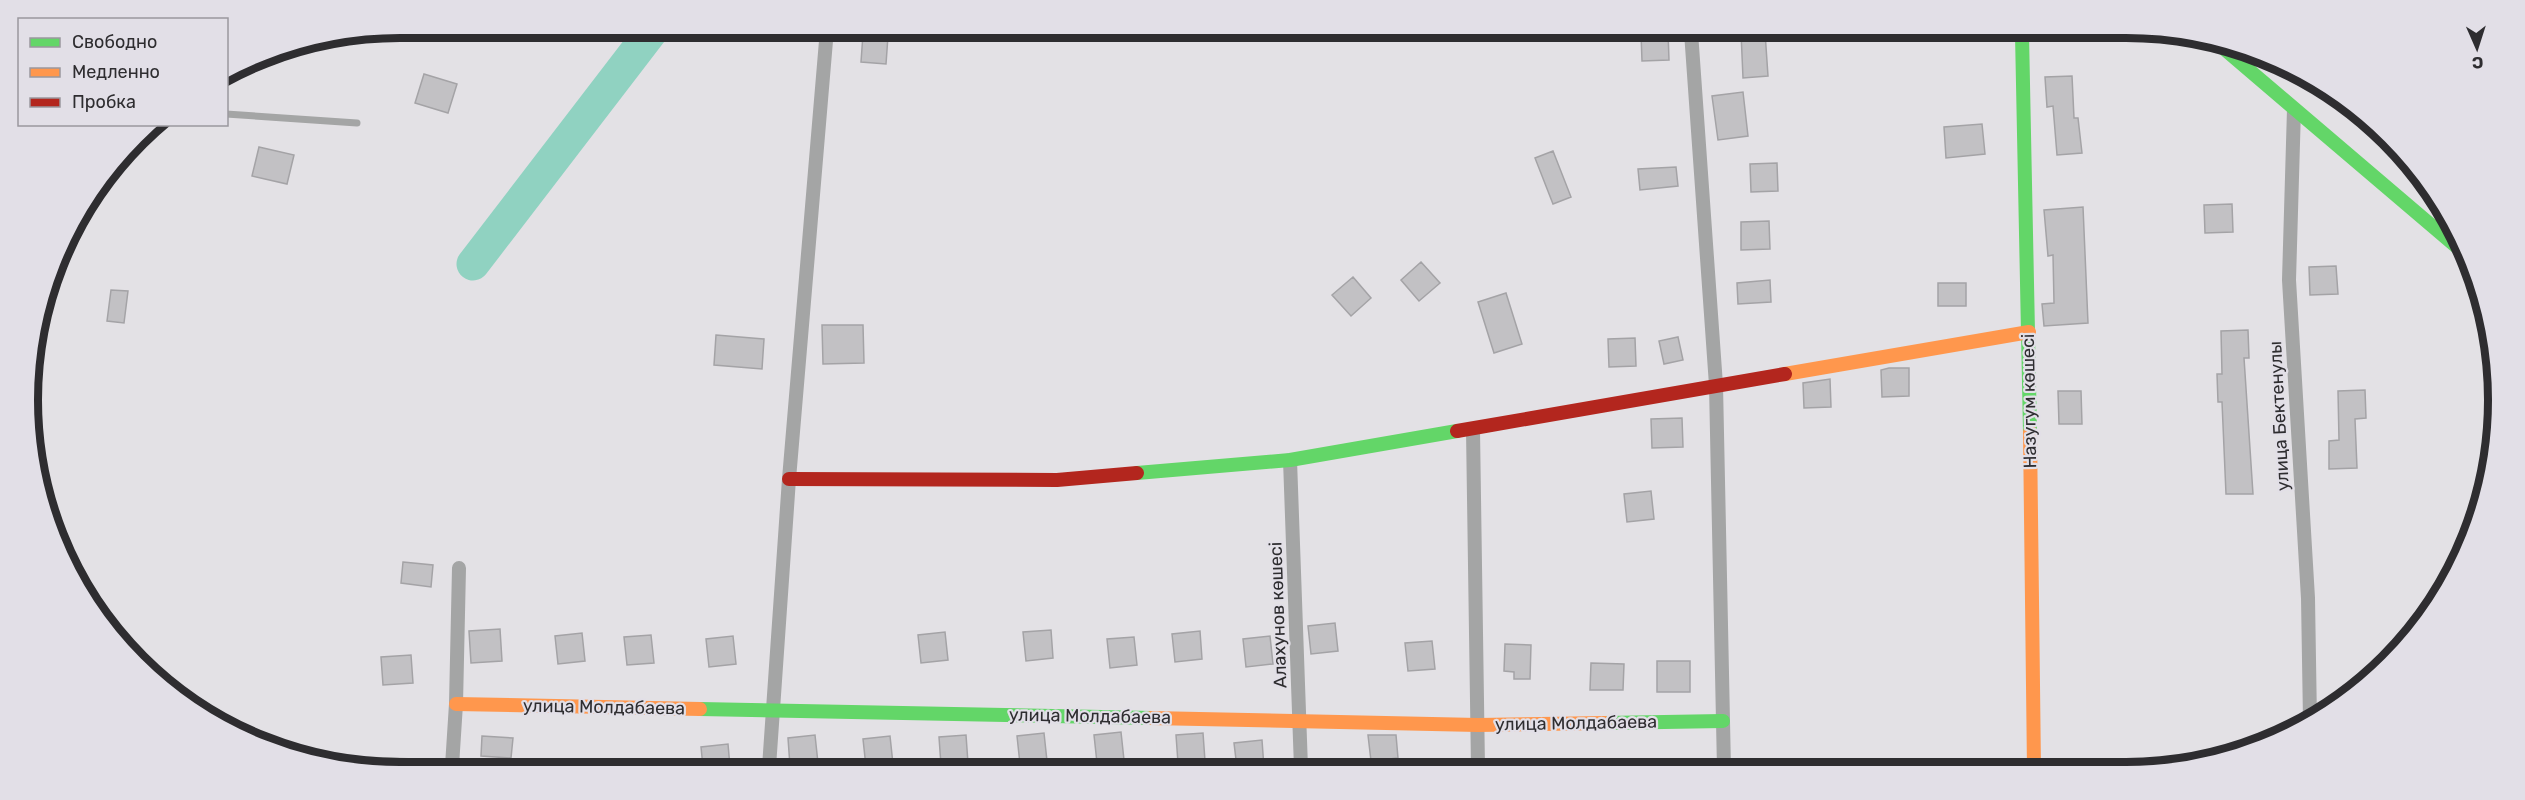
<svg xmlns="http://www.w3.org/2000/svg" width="2525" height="800" font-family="Rubik,sans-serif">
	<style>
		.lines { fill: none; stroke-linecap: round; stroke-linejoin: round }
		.river { stroke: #90d2c1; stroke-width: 33 }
		.building { fill: #c2c1c4; stroke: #a4a3a6; stroke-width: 1.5 }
		.lane { stroke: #a4a5a5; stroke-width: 7 }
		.street { stroke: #a4a5a5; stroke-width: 14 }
		.fast { stroke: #63d668; stroke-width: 14 }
		.slow { stroke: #ff974d; stroke-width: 14 }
		.jam { stroke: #b3261e; stroke-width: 14 }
		.labels { text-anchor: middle; stroke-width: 4.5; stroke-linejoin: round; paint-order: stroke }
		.street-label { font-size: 18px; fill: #2e2d30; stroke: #e2dfe7 }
		.rim { fill: none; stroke: #2e2d30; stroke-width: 8 }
	</style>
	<rect width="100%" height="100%" fill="#e3e1e5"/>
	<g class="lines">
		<path class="river" d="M 473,264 L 654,28"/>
	</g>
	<path class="building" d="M 1668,32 L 1669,60 L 1642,61 L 1641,33 Z
		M 1741,32 L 1765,32 L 1768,76 L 1743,78 Z
		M 863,34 L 888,36 L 886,64 L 861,62 Z
		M 424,74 L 457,84 L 448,113 L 415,103 Z
		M 2072,76 L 2074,118 L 2078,118 L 2082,153 L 2057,155 L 2053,106 L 2047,107 L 2045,77 Z
		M 1743,92 L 1748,136 L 1718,140 L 1712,96 Z
		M 1982,124 L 1985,154 L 1946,158 L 1944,127 Z
		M 259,147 L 294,155 L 287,184 L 252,176 Z
		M 1553,151 L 1571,197 L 1553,204 L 1535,158 Z
		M 1777,163 L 1778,191 L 1751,192 L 1750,164 Z
		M 1676,167 L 1678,186 L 1640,190 L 1638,169 Z
		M 2232,204 L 2233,232 L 2205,233 L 2204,205 Z
		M 2083,207 L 2088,323 L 2044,326 L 2042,304 L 2054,303 L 2053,255 L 2048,256 L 2044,210 Z
		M 1769,221 L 1770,249 L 1741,250 L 1741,222 Z
		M 1421,262 L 1440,283 L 1419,301 L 1401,280 Z
		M 2336,266 L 2338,294 L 2310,295 L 2309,267 Z
		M 1353,277 L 1371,298 L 1351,316 L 1332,295 Z
		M 1770,280 L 1771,302 L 1738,304 L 1737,283 Z
		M 1938,283 L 1966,283 L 1966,306 L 1938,306 Z
		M 111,290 L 128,291 L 124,323 L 107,321 Z
		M 1506,293 L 1522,344 L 1494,353 L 1478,302 Z
		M 822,325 L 863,325 L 864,363 L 823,364 Z
		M 2248,330 L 2249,358 L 2244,358 L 2253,494 L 2226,494 L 2222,402 L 2218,402 L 2217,374 L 2222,374 L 2221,331 Z
		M 716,335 L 764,339 L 762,369 L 714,365 Z
		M 1678,337 L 1683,360 L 1664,364 L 1659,341 Z
		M 1635,338 L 1636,366 L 1609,367 L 1608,339 Z
		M 1889,368 L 1909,368 L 1909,396 L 1882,397 L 1881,370 Z
		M 1830,379 L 1831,407 L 1804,408 L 1803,383 Z
		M 2365,390 L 2366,418 L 2355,419 L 2357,468 L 2329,469 L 2329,441 L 2339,440 L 2338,391 Z
		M 2058,391 L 2081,391 L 2082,424 L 2059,424 Z
		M 1682,418 L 1683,447 L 1652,448 L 1651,419 Z
		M 1651,491 L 1654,519 L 1627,522 L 1624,494 Z
		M 403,562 L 433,565 L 431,587 L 401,583 Z
		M 1335,623 L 1338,651 L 1311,654 L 1308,626 Z
		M 500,629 L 502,661 L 471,663 L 469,631 Z
		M 1051,630 L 1053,658 L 1026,661 L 1023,632 Z
		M 1200,631 L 1202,659 L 1175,662 L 1172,634 Z
		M 945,632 L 948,660 L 921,663 L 918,635 Z
		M 582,633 L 585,661 L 558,664 L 555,636 Z
		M 651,635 L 654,663 L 627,665 L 624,637 Z
		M 733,636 L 736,664 L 709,667 L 706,639 Z
		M 1270,636 L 1273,664 L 1246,667 L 1243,639 Z
		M 1134,637 L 1137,665 L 1110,668 L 1107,639 Z
		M 1432,641 L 1435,669 L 1408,671 L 1405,643 Z
		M 1505,644 L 1531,645 L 1530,679 L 1514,679 L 1514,672 L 1504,671 Z
		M 411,655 L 413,683 L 383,685 L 381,657 Z
		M 1657,661 L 1690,661 L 1690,692 L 1657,692 Z
		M 1591,663 L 1624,664 L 1623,690 L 1590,690 Z
		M 1121,732 L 1124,760 L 1097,763 L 1094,735 Z
		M 1044,733 L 1047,761 L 1020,764 L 1017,736 Z
		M 1203,733 L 1205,761 L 1178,763 L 1176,735 Z
		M 815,735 L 818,763 L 790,766 L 788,738 Z
		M 966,735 L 968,763 L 941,765 L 939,737 Z
		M 1368,735 L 1396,735 L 1398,758 L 1371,761 Z
		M 482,736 L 513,738 L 511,758 L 481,756 Z
		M 890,736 L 893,764 L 866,767 L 863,739 Z
		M 1262,740 L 1264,768 L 1237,768 L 1234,743 Z
		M 728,744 L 730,767 L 703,767 L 701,747 Z"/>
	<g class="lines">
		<path class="lane" d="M 226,114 L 357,123
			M 307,758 L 452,763"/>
		<path class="street" d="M 1691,32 L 1716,385 L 1724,769
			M 2294,109 L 2289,280 L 2308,598 L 2310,721
			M 1473,430 L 1478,768
			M 1290,460 L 1301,768
			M 452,766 L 456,704 L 459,568
			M 769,767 L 789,479 L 827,29"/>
		<path class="fast" d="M 2022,34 L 2030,432
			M 2215,41 L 2458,248
			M 1137,473 L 1290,460 L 1457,431
			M 700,709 L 1151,718
			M 1605,723 L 1723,721"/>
		<path class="slow" d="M 1785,374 L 2029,332
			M 2030,432 L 2034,769
			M 456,704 L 700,709
			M 1151,718 L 1478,725 L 1605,723"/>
		<path class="jam" d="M 1457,431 L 1785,374
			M 789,479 L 1057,480 L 1137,473"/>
	</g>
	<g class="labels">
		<g class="street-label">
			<text transform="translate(2029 401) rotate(-91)" y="6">Назугум көшесі</text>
			<text transform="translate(2279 416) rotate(-93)" y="6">улица Бектенулы</text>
			<text transform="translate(1278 615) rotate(-92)" y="6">Алахунов көшесі</text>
			<text transform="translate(604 707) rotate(1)" y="6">улица Молдабаева</text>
			<text transform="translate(1090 716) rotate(1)" y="6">улица Молдабаева</text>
			<text transform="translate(1576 723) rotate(-1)" y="6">улица Молдабаева</text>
		</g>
	</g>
	<path d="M0 0H2525V800H0ZM400 38H2126A362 362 0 0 1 2488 400V400A362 362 0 0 1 2126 762H400A362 362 0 0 1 38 400V400A362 362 0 0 1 400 38Z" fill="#e2dfe7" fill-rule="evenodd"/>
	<path class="rim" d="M400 38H2126A362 362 0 0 1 2488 400V400A362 362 0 0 1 2126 762H400A362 362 0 0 1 38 400V400A362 362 0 0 1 400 38Z"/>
	<rect x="18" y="18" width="210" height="108" fill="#e2dfe7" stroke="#9a989e" stroke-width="1.5"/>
	<rect x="30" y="38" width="30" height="9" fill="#63d668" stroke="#9a989e" stroke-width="1.5"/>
	<text x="72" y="48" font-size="18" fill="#2e2d30">Свободно</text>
	<rect x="30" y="68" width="30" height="9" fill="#ff974d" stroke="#9a989e" stroke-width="1.5"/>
	<text x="72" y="78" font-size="18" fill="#2e2d30">Медленно</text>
	<rect x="30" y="98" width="30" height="9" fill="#b3261e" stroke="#9a989e" stroke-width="1.5"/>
	<text x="72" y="108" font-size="18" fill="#2e2d30">Пробка</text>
	<g transform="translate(2477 48) rotate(177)" stroke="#e2dfe7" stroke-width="4.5" paint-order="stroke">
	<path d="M0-4.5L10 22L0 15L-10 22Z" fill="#2e2d30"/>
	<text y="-9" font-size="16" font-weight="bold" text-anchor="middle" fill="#2e2d30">С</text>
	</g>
</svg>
